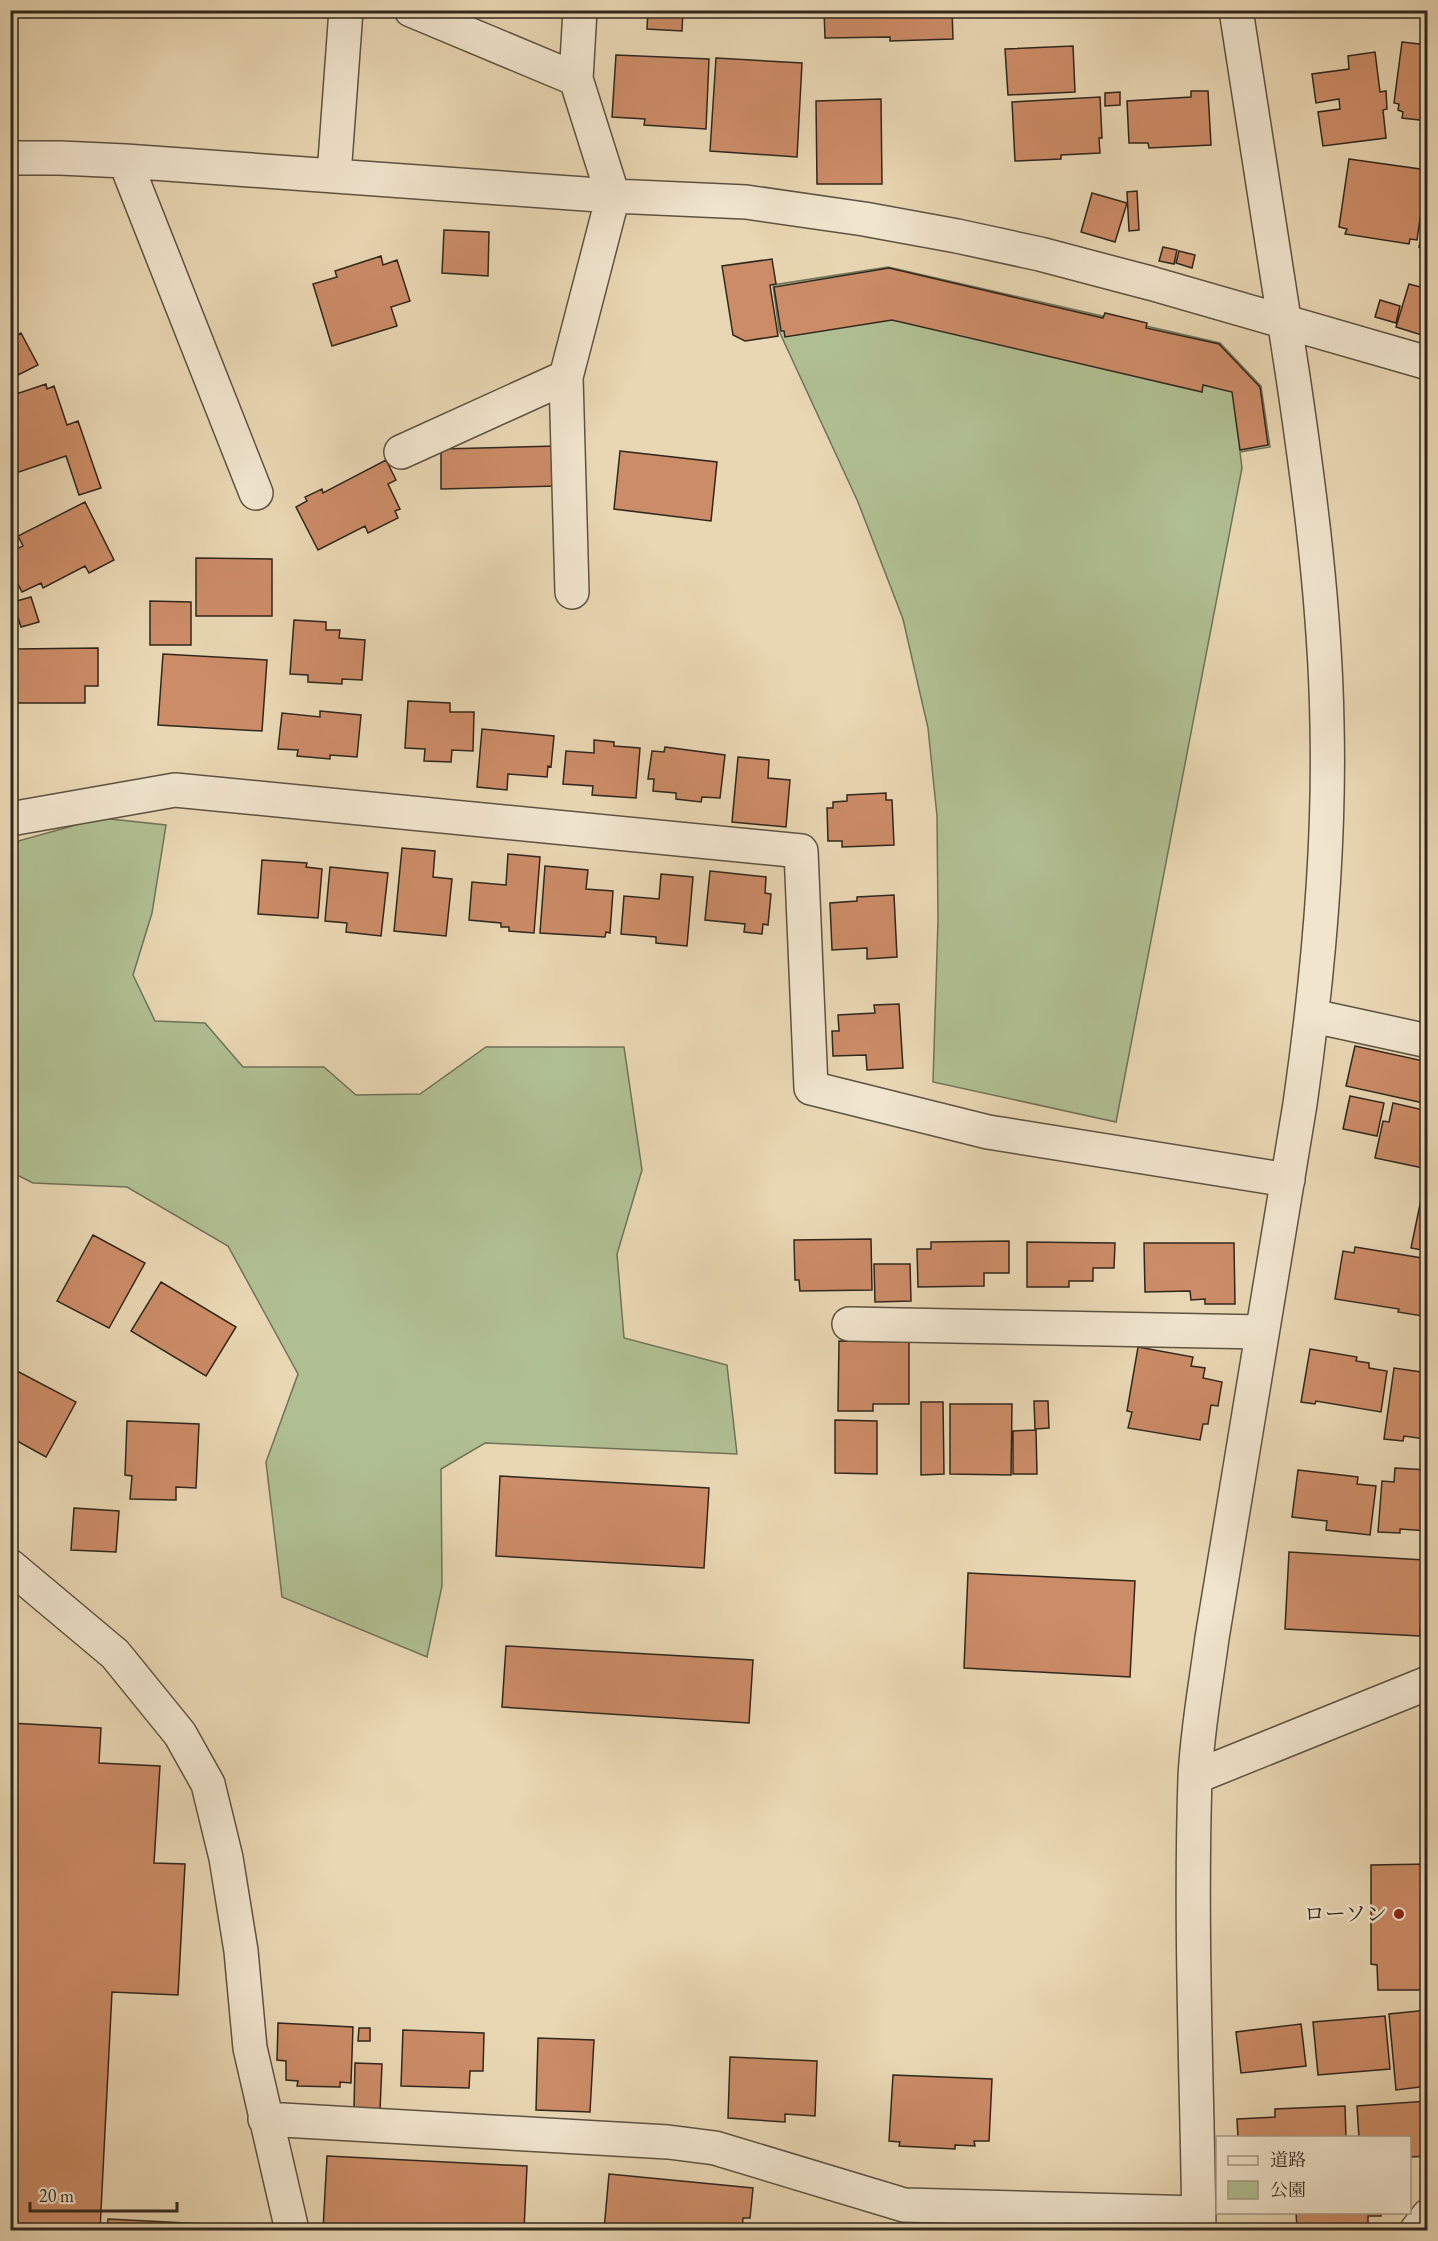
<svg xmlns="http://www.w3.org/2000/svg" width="1438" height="2241" font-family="'EB Garamond','Noto Serif JP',serif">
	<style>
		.green { fill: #b0bf92; stroke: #707358; stroke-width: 1.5 }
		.building { fill: #cc8c67; stroke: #30271d; stroke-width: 1.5 }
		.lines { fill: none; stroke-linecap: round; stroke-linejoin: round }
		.minor-casing { stroke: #5e5342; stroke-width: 36 }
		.minor { stroke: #f1e5ce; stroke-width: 33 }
		.poi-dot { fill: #8f2418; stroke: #f1e5ce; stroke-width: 2 }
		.labels { text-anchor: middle; stroke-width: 5; stroke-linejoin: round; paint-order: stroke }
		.poi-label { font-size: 21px; fill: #30271d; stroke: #f1e5ce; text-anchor: end }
	</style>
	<rect width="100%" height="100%" fill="#e9d7b3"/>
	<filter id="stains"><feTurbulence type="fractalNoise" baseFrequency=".00333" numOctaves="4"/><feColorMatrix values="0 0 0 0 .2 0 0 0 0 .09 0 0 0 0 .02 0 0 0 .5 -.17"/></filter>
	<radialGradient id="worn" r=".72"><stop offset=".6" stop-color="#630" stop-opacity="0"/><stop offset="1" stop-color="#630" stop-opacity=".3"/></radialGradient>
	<path class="green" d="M 888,267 L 1220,343 L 1261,386 L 1270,447 L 1240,452 L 1242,468 L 1116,1122 L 933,1082 L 938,920 L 937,816 L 928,728 L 903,619 L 858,502 L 779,331 L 773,285 Z
		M 101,818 L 166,825 L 152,913 L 133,975 L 155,1021 L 205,1023 L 243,1067 L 324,1067 L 356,1095 L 420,1094 L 486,1047 L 624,1047 L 642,1170 L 617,1254 L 624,1338 L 727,1365 L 737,1454 L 485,1443 L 441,1469 L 442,1586 L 427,1657 L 282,1597 L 266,1462 L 298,1374 L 228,1246 L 127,1187 L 33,1183 L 11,1172 L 11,843 Z"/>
	<path class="building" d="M 648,10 L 683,10 L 682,31 L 647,29 Z
		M 824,10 L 952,10 L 953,39 L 890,41 L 890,37 L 825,38 Z
		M 1402,42 L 1428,45 L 1428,121 L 1402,118 L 1403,112 L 1398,110 L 1399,104 L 1394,103 Z
		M 1073,46 L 1075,92 L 1008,95 L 1005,49 Z
		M 1375,52 L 1380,92 L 1386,91 L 1387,109 L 1383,110 L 1386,138 L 1323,146 L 1318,112 L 1340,109 L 1339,99 L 1316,103 L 1312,74 L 1349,69 L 1348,56 Z
		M 616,55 L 709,59 L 706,129 L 644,125 L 645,119 L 612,117 Z
		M 716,58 L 802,63 L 797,157 L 710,151 Z
		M 1191,91 L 1208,91 L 1211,145 L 1149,148 L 1148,143 L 1129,143 L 1127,101 L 1191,97 Z
		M 1120,92 L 1120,105 L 1105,106 L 1105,93 Z
		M 1100,97 L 1102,138 L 1099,138 L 1100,153 L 1061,155 L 1061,159 L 1015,161 L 1012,102 Z
		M 881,99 L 882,184 L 817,184 L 816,101 Z
		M 1349,159 L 1427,170 L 1417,240 L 1410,239 L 1409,244 L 1345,234 L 1347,229 L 1339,227 Z
		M 1137,191 L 1139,230 L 1129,231 L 1127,192 Z
		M 1092,193 L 1127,203 L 1115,242 L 1081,232 Z
		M 1428,203 L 1428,248 L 1419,247 Z
		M 444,230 L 489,232 L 488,276 L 442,273 Z
		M 1163,247 L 1177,250 L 1174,264 L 1159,261 Z
		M 1179,251 L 1195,255 L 1192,268 L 1176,263 Z
		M 381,256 L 383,265 L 397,260 L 410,301 L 391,307 L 397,326 L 332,346 L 313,284 L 337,277 L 335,271 Z
		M 772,259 L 776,284 L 770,285 L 778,336 L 745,341 L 733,335 L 722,266 Z
		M 889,268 L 1103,318 L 1105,313 L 1147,323 L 1146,328 L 1219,344 L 1260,387 L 1268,445 L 1240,450 L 1232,392 L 1203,385 L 1202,392 L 892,320 L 785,337 L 784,331 L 781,331 L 774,287 Z
		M 1409,284 L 1428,289 L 1428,337 L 1396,327 Z
		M 1380,300 L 1400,306 L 1396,323 L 1375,317 Z
		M 21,333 L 38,365 L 10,379 L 10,339 Z
		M 46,384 L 47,389 L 54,386 L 67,425 L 78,421 L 101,488 L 79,495 L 66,456 L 10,475 L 10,396 Z
		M 557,446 L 558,486 L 441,489 L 441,449 Z
		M 620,451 L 717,462 L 711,521 L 614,509 Z
		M 386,460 L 396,480 L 388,484 L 400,509 L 395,511 L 398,518 L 368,533 L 365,526 L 318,550 L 296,507 L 307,501 L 305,497 L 322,489 L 323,493 Z
		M 85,502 L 114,560 L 89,573 L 85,566 L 43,588 L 41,583 L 22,592 L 10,569 L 10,552 L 23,546 L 18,536 Z
		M 196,558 L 272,559 L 272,616 L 196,616 Z
		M 31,597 L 39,622 L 21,627 L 13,602 Z
		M 150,601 L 191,602 L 191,645 L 150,645 Z
		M 294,620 L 326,622 L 326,630 L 340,630 L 339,638 L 365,640 L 362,680 L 342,679 L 342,684 L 308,682 L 308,675 L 290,674 Z
		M 98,648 L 98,686 L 85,686 L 85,703 L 15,703 L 15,649 Z
		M 163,654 L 267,660 L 262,731 L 158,725 Z
		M 408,701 L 450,703 L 450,712 L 474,712 L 473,751 L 452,750 L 451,762 L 424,761 L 425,749 L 405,748 Z
		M 320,711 L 361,715 L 357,757 L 330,755 L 330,759 L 297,756 L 298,750 L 278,749 L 282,713 L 320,717 Z
		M 482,729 L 554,736 L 551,767 L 548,766 L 547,777 L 508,774 L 507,790 L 477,787 Z
		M 594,740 L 614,742 L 614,746 L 640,748 L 636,798 L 592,795 L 593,786 L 563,784 L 566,751 L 594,753 Z
		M 665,747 L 725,755 L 720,798 L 702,797 L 701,802 L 676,799 L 676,793 L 653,791 L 654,779 L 648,779 L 652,751 L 664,752 Z
		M 738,757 L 769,760 L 768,778 L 790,780 L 786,827 L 732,822 Z
		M 886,793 L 886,800 L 892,800 L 894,845 L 842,847 L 842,841 L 828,841 L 827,808 L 833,808 L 833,802 L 847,801 L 847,795 Z
		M 402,848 L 435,851 L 433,877 L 452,879 L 446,936 L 394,931 Z
		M 508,854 L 540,857 L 534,933 L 509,931 L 509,927 L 501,927 L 501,923 L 469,920 L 472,882 L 506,885 Z
		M 262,860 L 307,863 L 306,867 L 322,869 L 318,918 L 258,914 Z
		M 545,866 L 588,870 L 586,889 L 613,891 L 610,933 L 606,932 L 605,937 L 540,933 Z
		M 330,867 L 388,873 L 381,936 L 346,932 L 347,923 L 325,921 Z
		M 710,871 L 766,877 L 765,893 L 771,894 L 768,925 L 763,924 L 762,934 L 744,932 L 745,924 L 705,920 Z
		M 661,874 L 693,877 L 687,946 L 656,943 L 656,937 L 621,934 L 624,896 L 659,899 Z
		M 894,895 L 897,957 L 867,959 L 867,948 L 832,950 L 830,903 L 857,901 L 857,897 Z
		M 899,1004 L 903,1068 L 867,1070 L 866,1055 L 833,1056 L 832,1031 L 839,1031 L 838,1015 L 875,1013 L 874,1005 Z
		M 1355,1046 L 1428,1062 L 1428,1104 L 1346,1086 Z
		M 1350,1096 L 1384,1103 L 1377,1136 L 1343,1129 Z
		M 1393,1103 L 1428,1111 L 1428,1169 L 1375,1158 L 1383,1121 L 1389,1122 Z
		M 1424,1185 L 1428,1186 L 1428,1251 L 1411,1248 Z
		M 93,1235 L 145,1263 L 109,1328 L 57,1301 Z
		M 871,1239 L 872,1290 L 800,1291 L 799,1280 L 795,1280 L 794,1240 Z
		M 1009,1241 L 1009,1273 L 984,1273 L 984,1286 L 918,1287 L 917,1249 L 931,1249 L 931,1242 Z
		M 1027,1242 L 1115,1243 L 1114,1268 L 1093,1268 L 1093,1281 L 1069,1281 L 1069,1287 L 1027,1287 Z
		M 1144,1243 L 1234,1243 L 1235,1304 L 1205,1304 L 1205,1299 L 1191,1300 L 1190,1291 L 1145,1292 Z
		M 1355,1247 L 1428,1259 L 1428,1283 L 1422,1316 L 1398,1312 L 1399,1309 L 1335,1299 L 1343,1251 L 1354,1253 Z
		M 874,1264 L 910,1264 L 911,1301 L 875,1302 Z
		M 161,1282 L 236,1327 L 206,1376 L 131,1331 Z
		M 839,1341 L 909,1342 L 909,1404 L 873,1404 L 873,1411 L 838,1411 Z
		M 1138,1347 L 1193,1357 L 1191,1366 L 1205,1368 L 1203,1378 L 1222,1382 L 1218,1406 L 1211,1405 L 1208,1424 L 1203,1424 L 1200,1440 L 1128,1428 L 1132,1412 L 1127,1411 Z
		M 1310,1349 L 1357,1357 L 1356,1361 L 1369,1363 L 1369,1368 L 1387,1371 L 1381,1412 L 1316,1401 L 1315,1404 L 1301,1402 Z
		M 1394,1368 L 1428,1373 L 1428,1422 L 1425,1439 L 1404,1436 L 1403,1441 L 1384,1439 Z
		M 17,1371 L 76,1402 L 46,1457 L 10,1437 L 10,1383 Z
		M 1034,1401 L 1048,1401 L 1049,1428 L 1035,1429 Z
		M 921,1402 L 943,1402 L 944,1474 L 921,1475 Z
		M 950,1404 L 1012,1404 L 1011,1475 L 950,1474 Z
		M 835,1420 L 877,1421 L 877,1474 L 835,1473 Z
		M 127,1421 L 199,1424 L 196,1488 L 176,1487 L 176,1500 L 130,1499 L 132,1476 L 125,1475 Z
		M 1036,1430 L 1037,1474 L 1013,1474 L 1013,1431 Z
		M 1395,1468 L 1428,1470 L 1428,1531 L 1400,1529 L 1400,1533 L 1378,1532 L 1382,1481 L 1394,1482 Z
		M 1298,1470 L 1358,1477 L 1357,1484 L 1376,1486 L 1370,1535 L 1326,1530 L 1327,1521 L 1292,1517 Z
		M 500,1476 L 709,1488 L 704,1568 L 496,1556 Z
		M 74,1508 L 119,1511 L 116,1552 L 71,1550 Z
		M 1289,1552 L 1424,1560 L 1420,1636 L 1285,1629 Z
		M 968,1573 L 1135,1581 L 1130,1677 L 964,1668 Z
		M 506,1646 L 753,1660 L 749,1723 L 502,1707 Z
		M 10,1723 L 101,1728 L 99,1763 L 160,1766 L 154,1863 L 185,1864 L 178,1995 L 112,1992 L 100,2230 L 10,2230 Z
		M 1428,1864 L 1428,1990 L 1378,1990 L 1377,1965 L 1371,1964 L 1371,1865 Z
		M 1428,2010 L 1428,2086 L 1396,2090 L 1389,2014 Z
		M 1385,2016 L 1390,2069 L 1318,2075 L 1313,2022 Z
		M 278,2023 L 353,2027 L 351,2083 L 340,2082 L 340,2087 L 297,2086 L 298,2081 L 286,2080 L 286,2061 L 277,2060 Z
		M 1301,2024 L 1306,2066 L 1241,2073 L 1236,2032 Z
		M 359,2028 L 370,2028 L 370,2041 L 358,2041 Z
		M 403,2030 L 484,2033 L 483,2071 L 470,2071 L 469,2088 L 401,2086 Z
		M 538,2038 L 594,2040 L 590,2112 L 536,2110 Z
		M 730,2057 L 817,2061 L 815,2116 L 785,2114 L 785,2122 L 728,2118 Z
		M 355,2063 L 382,2064 L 380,2110 L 354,2109 Z
		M 893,2075 L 992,2079 L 989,2141 L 974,2141 L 975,2146 L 955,2145 L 955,2149 L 899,2146 L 900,2142 L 889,2141 Z
		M 1428,2101 L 1428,2156 L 1410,2157 L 1410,2138 L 1359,2138 L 1357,2106 Z
		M 1345,2106 L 1346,2138 L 1238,2138 L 1237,2119 L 1275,2117 L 1275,2109 Z
		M 327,2156 L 527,2166 L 524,2230 L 323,2230 Z
		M 609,2174 L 753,2188 L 750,2218 L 743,2218 L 742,2230 L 604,2230 Z
		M 1296,2212 L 1381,2212 L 1381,2216 L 1368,2216 L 1368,2230 L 1297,2230 Z
		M 108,2219 L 244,2226 L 244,2230 L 107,2230 Z"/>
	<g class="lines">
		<g class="minor-casing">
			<path id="minor" d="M 411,10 L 576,79 L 613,196 L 566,377 L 572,592
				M 576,79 L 580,10
				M 10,158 L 60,158 L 125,161 L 613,196 L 746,202 L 864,219 L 957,236 L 1040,254 L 1150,283 L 1428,363
				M 125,161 L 256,493
				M 334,175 L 346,10
				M 401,452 L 566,377
				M 10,819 L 175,790 L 801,851 L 811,1088 L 988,1132 L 1288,1180
				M 1313,1016 L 1428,1041
				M 849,1324 L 1261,1332
				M 10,1566 L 115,1654 L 180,1734 L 208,1784 L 226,1858 L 241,1951 L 250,2048 L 292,2230
				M 1195,1777 L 1428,1683
				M 265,2119 L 668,2142 L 715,2148 L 904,2205 L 1199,2213
				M 1199,2230 C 1197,2080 1190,1929 1195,1778 C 1197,1731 1206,1684 1212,1638 L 1300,1104 C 1318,978 1330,851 1327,724 C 1325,607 1310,492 1293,377 C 1275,255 1255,133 1236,10
				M 1417,2230 L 1428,2216"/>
		</g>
		<use href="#minor" class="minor"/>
	</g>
	<circle class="poi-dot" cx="1399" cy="1914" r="6"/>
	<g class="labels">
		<g class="poi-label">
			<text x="1387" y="1921">ローソン</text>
		</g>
	</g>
	<rect width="1438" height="2241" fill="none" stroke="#e9d7b3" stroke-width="36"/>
	<rect x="12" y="12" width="1414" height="2217" fill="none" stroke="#30271d" stroke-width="3"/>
	<rect x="18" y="18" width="1402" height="2205" fill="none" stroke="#30271d" stroke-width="1.5"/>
	<rect x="1216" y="2136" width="195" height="78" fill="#f1e5ce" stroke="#a49987" stroke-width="1.5"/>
	<rect x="1228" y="2156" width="30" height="9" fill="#f1e5ce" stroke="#a49987" stroke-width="1.5"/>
	<text x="1270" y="2166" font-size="18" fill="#30271d">道路</text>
	<rect x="1228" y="2181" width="30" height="18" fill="#b0bf92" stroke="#a49987" stroke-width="1.5"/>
	<text x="1270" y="2196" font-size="18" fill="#30271d">公園</text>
	<path d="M30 2202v9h147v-9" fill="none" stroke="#30271d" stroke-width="3"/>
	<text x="39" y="2202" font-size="18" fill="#30271d" stroke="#f1e5ce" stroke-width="4.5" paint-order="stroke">20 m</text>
	<rect width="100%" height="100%" filter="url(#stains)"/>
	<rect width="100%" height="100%" fill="url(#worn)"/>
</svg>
